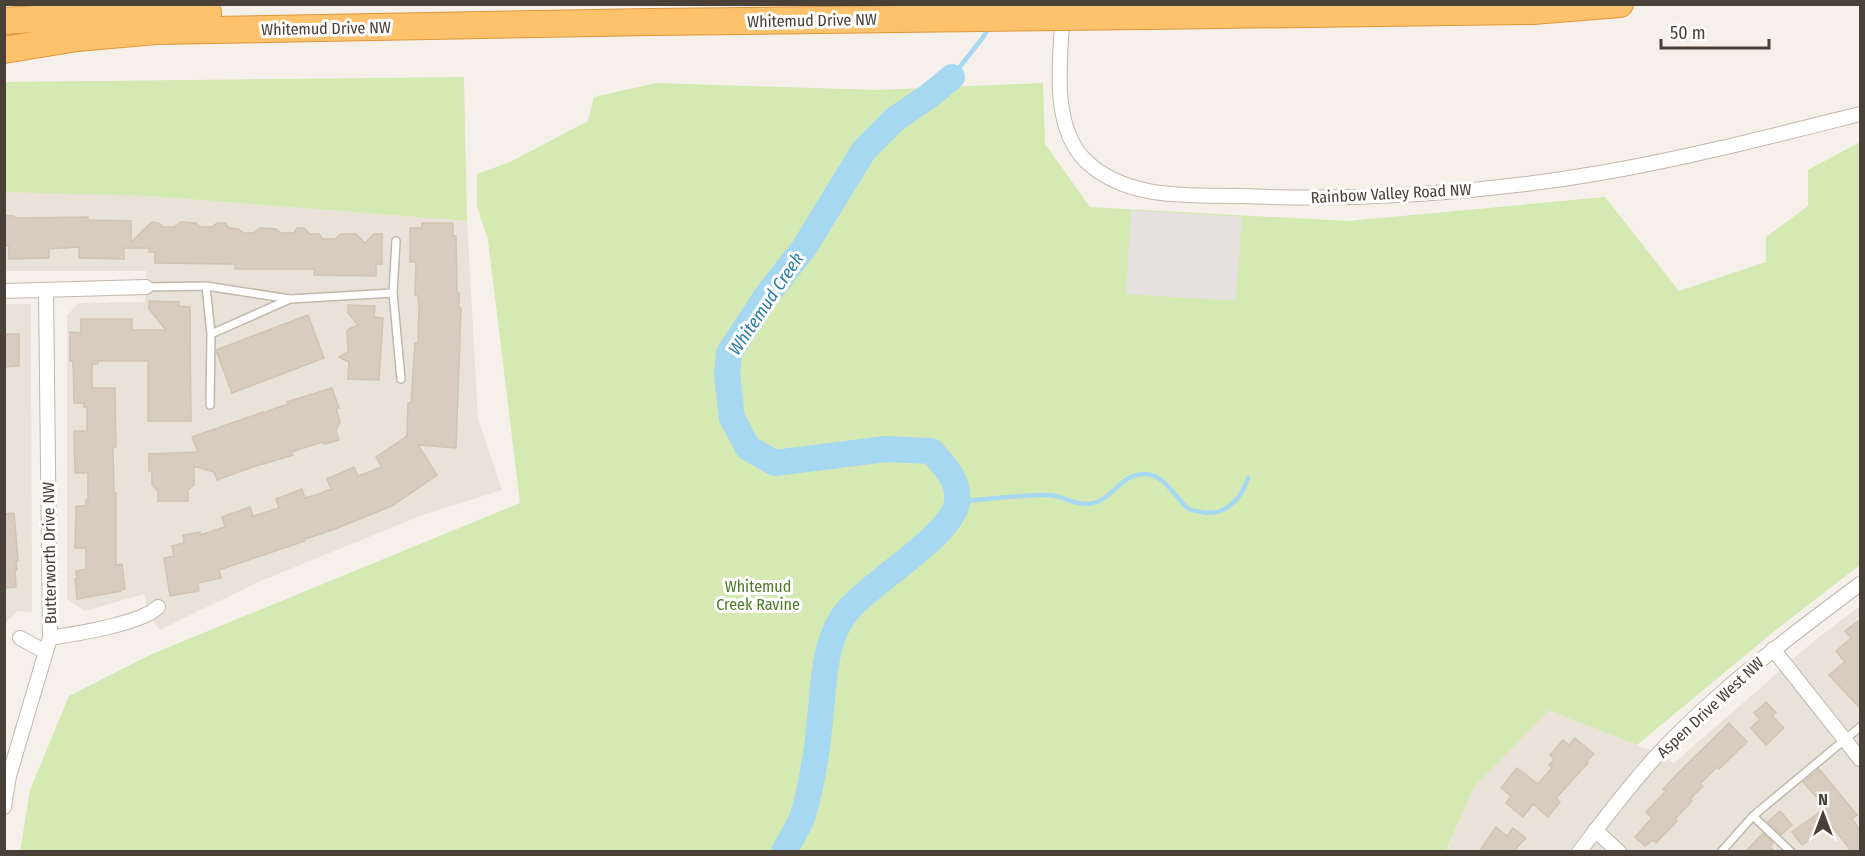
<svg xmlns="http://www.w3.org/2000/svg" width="1865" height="856" font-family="'Fira Sans Condensed',sans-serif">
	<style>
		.residential { fill: #e9e2d8 }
		.green { fill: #d5e9b3 }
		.parking { fill: #e4e1de }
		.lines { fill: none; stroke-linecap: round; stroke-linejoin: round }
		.stream { stroke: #a7d8f1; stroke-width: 4.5 }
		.river { stroke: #a7d8f1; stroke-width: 26 }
		.building { fill: #d7ccbf; stroke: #d2c3b2; stroke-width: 1.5 }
		.service-casing { stroke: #c1b8ac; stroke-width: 10 }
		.minor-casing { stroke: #c1b8ac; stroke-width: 16 }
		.motorway-casing { stroke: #df963a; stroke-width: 28 }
		.service { stroke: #fff; stroke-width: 7 }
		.minor { stroke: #fff; stroke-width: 14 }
		.motorway { stroke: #fec26c; stroke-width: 26 }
		.motorway-bridge-casing { stroke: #df963a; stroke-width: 28; stroke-linecap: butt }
		.motorway-bridge { stroke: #fec26c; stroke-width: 26 }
		.labels { text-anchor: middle; stroke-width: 6; stroke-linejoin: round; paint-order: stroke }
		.street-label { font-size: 16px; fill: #494138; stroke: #fff }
		.park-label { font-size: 16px; fill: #4f7c2a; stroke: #fff }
		.water-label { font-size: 18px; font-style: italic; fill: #2c7ca6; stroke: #fff }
	</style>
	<rect width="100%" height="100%" fill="#f5f1ea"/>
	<path class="residential" d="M 5,190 L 149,196 L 467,221 L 478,419 L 502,490 L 423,515 L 258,582 L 160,630 L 148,614 L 144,594 L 85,611 L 67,599 L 67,315 L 79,303 L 145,302 L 146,271 L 5,271 Z
		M 5,304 L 31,304 L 32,612 L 18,611 L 5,623 Z
		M 1860,606 L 1860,851 L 1446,852 L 1474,787 L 1549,709 L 1659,754 L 1674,763 L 1814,641 Z"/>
	<path class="green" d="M 464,77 L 467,221 L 149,196 L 5,192 L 5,82 Z
		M 656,83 L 876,90 L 1043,83 L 1045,144 L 1090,207 L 1348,221 L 1605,197 L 1679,291 L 1766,262 L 1766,237 L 1808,206 L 1808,170 L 1860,142 L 1860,565 L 1772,633 L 1637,745 L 1549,710 L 1474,787 L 1446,851 L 20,852 L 30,790 L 69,696 L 152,654 L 520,503 L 488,240 L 477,206 L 477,174 L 510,162 L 588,121 L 594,97 Z"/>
	<path class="parking" d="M 1131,210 L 1242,217 L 1236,301 L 1126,294 Z"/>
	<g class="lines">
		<path class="stream" d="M 952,77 L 984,36 L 989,26
			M 957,502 C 987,499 1018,495 1048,495 C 1062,495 1074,505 1088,504 C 1112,502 1119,475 1143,474 C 1164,472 1174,498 1189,509 C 1192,511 1198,511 1202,512 C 1225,517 1242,498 1248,478"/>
		<path class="river" d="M 784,852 C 790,840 799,827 803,815 C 812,785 817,751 820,720 C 824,686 823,648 842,618 C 864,585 952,537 957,502 C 960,481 944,465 931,451 L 886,449 L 775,463 L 748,448 L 732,418 L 727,375 L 729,353 L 767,295 L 804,248 L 864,150 L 895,119 L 929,96 L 952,77"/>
	</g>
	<path class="building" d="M 4,216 L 13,216 L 16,218 L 88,217 L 88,220 L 131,221 L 131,242 L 152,222 L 158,223 L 163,227 L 174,227 L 181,222 L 196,223 L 200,227 L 212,227 L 217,223 L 225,223 L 229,228 L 238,229 L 244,233 L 254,233 L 260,228 L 276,229 L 281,233 L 294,233 L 297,228 L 304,228 L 310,234 L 319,234 L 323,239 L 335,239 L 341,234 L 356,234 L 365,243 L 374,234 L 382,234 L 382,264 L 376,264 L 376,276 L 314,275 L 314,269 L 235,269 L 235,264 L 155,263 L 155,252 L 149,252 L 149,248 L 124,248 L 124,259 L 79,258 L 79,247 L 49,249 L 49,258 L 9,259 L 9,246 L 4,246 Z
		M 422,223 L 453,223 L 453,236 L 456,236 L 457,293 L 459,293 L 459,308 L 461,308 L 456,448 L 418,445 L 437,475 L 392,506 L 335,529 L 305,539 L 305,541 L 219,570 L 221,578 L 198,583 L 199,591 L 170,596 L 164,558 L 174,556 L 172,546 L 184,543 L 183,535 L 200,532 L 200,535 L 225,527 L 222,517 L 250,507 L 253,516 L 279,508 L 276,499 L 302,489 L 305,498 L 319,494 L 331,489 L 327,479 L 354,467 L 358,476 L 382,467 L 376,457 L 407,436 L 408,403 L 411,403 L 415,343 L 418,343 L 419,307 L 418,295 L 415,295 L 416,262 L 410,262 L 410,228 L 422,228 Z
		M 149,301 L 179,302 L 179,306 L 190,307 L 191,421 L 148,421 L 148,361 L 98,361 L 98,364 L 92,364 L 92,388 L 115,388 L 116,447 L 113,447 L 114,493 L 116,493 L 116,565 L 122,564 L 125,589 L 121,590 L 121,591 L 77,599 L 75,579 L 77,579 L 76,571 L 86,569 L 86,548 L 75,548 L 76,506 L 86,506 L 86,500 L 88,500 L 88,473 L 75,473 L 74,431 L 87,431 L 87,407 L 84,407 L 84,403 L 74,403 L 73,361 L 70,361 L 70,332 L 81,333 L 81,319 L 132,319 L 132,330 L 166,330 L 149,309 Z
		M 348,305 L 375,306 L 374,317 L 383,318 L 379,380 L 348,379 L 349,362 L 339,357 L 348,352 L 347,330 L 358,325 L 348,313 Z
		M 308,315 L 324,358 L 232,393 L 216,350 Z
		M 4,334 L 19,334 L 19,366 L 4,367 Z
		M 332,388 L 339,408 L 336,408 L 340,422 L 336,430 L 339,440 L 324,444 L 323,442 L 291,452 L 293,455 L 264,464 L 264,463 L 217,480 L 214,472 L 194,466 L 194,485 L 188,490 L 188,501 L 158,501 L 158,491 L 152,485 L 152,471 L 149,471 L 149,454 L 198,452 L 192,437 L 263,412 L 263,413 L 288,404 L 287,402 Z
		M 14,513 L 18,561 L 16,561 L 17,570 L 15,570 L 16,587 L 4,588 L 4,514 Z
		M 1860,620 L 1860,708 L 1829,675 L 1845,662 L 1836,651 L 1851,638 L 1845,631 Z
		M 1766,702 L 1776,713 L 1772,716 L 1784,728 L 1766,745 L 1751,728 L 1760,719 L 1754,713 Z
		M 1729,723 L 1747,742 L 1719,769 L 1717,767 L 1700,784 L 1703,786 L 1690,799 L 1692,801 L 1675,819 L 1677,821 L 1656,843 L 1653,840 L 1645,846 L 1635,837 L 1652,818 L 1646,812 L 1666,791 L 1663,789 L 1678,773 Z
		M 1575,738 L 1594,754 L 1587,761 L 1588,763 L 1556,798 L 1560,802 L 1548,817 L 1533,804 L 1523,817 L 1506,803 L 1511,796 L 1501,788 L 1517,768 L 1538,784 L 1552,768 L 1549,765 L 1554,759 L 1550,755 L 1563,740 L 1569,745 Z
		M 1819,769 L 1857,815 L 1852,819 L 1860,830 L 1860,852 L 1852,852 L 1831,825 L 1802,845 L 1792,832 L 1826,808 L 1803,782 Z
		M 1780,811 L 1792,825 L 1781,835 L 1768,822 Z
		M 1496,827 L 1507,836 L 1513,828 L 1526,838 L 1513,852 L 1479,852 Z
		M 1763,833 L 1773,843 L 1770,846 L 1775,852 L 1745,852 Z"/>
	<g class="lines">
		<g class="service-casing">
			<path id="service" d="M 396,241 L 393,293 L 401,379
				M 206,286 L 211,334 L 210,405
				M 146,287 L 206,286 L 290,299 L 393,293
				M 211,334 L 290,299
				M 1753,816 L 1791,852
				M 1721,852 L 1753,816 L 1860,727"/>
		</g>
		<g class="minor-casing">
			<path id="minor" d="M 1063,13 C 1060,58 1050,128 1087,162 C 1128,200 1189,195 1241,196 C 1362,201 1486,193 1606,172 C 1691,157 1776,135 1860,114
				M 4,291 L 146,287
				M 20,638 L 46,652
				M 50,638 C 75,634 141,624 158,607
				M 1773,649 L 1860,759
				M 4,807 L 9,776 L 50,638 L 46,291
				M 1595,830 L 1619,852
				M 1579,852 C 1605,818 1631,783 1660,752 C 1721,688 1790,636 1860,584"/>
		</g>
		<g class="motorway-casing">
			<path id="motorway" d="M 1145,16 L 1533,11 L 1620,4
				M 4,21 L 126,13 L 208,13
				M 4,50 L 77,38 L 156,31 L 651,22"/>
		</g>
		<use href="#service" class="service"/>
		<use href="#minor" class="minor"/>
		<use href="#motorway" class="motorway"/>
		<g class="motorway-bridge-casing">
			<path id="motorway-bridge" d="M 651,22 L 1145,16"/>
		</g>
		<use href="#motorway-bridge" class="motorway-bridge"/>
	</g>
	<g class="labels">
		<g class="street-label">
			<text transform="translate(812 20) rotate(-1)" y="6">Whitemud Drive NW</text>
			<text transform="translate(326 28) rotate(-1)" y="6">Whitemud Drive NW</text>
			<text transform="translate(1391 193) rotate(-3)" y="6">Rainbow Valley Road NW</text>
			<text transform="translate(49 553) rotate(-91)" y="6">Butterworth Drive NW</text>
			<text transform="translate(1710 707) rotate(-43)" y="6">Aspen Drive West NW</text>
		</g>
		<g class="park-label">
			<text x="758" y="592">Whitemud<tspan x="758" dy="18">Creek Ravine</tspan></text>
		</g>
		<g class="water-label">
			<text transform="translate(766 304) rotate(-56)" y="6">Whitemud Creek</text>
		</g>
	</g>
	<rect width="1865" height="856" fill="none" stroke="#494138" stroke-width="12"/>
	<g transform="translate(1823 814)" stroke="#ffffff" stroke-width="4.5" paint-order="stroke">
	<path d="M0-4.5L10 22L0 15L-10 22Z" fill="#494138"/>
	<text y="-9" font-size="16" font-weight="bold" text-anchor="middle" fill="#494138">N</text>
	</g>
	<path d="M1661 39v9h108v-9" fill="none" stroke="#494138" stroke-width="3"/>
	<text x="1670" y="39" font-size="18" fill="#494138" stroke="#ffffff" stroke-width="4.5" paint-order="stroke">50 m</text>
</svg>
